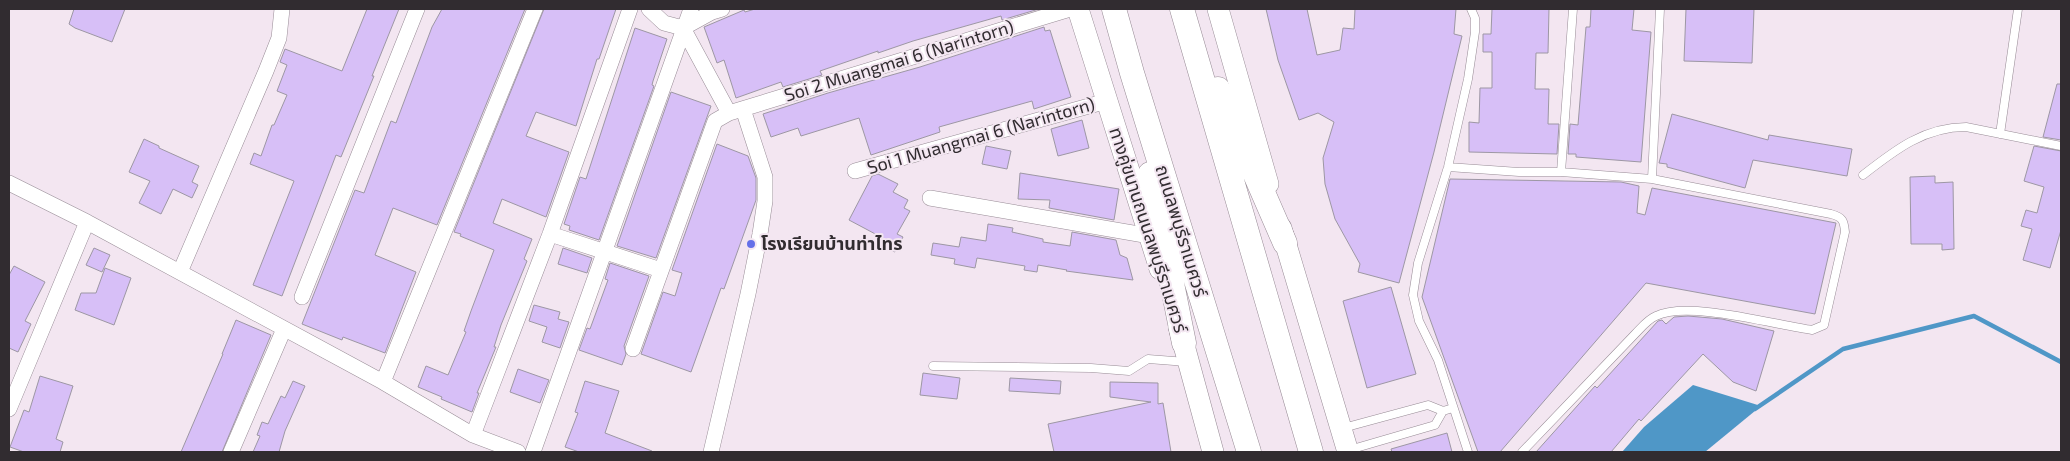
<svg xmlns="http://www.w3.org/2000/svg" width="2070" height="461" font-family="'Exo 2','Noto Sans Thai',sans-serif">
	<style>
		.water { fill: #4f97c7 }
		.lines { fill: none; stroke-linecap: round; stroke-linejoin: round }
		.stream { stroke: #4f97c7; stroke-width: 4.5 }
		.building { fill: #d7bff7; stroke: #9d97a4 }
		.lane-casing { stroke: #988c96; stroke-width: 9 }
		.street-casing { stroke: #988c96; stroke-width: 16 }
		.secondary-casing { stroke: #988c96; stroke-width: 22 }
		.primary-casing { stroke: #988c96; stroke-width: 25 }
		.lane { stroke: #fff; stroke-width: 8 }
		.street { stroke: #fff; stroke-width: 15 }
		.secondary { stroke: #fff; stroke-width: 21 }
		.primary { stroke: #fff; stroke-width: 24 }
		.poi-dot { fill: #6470e8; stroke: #f3e6f1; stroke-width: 2 }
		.labels { text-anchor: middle; stroke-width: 4; stroke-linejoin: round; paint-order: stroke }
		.street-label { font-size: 18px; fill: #312c30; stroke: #f3e6f1 }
		.poi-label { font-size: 18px; font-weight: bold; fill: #312c30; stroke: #f3e6f1; text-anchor: start }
	</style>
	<rect width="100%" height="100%" fill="#f3e6f1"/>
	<path class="water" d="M 1693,385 L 1761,406 L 1705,452 L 1622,452 L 1644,427 Z"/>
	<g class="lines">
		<path class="stream" d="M 1755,409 L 1843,349 L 1974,316 L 2061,362"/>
	</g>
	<path class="building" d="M 74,9 L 125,9 L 112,42 L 75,28 L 69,24 Z
		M 367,9 L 399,9 L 372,76 L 374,76 L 341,157 L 336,155 L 282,296 L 253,285 L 294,181 L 250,164 L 254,153 L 261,156 L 272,125 L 274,125 L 287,95 L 277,91 L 287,65 L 280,62 L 285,49 L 342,71 Z
		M 442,9 L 525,9 L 437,225 L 393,208 L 375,255 L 416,272 L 385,353 L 343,337 L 342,340 L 302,324 L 355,190 L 364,193 L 391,121 L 396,123 L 432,27 Z
		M 544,9 L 616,9 L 599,59 L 597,59 L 576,126 L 536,112 L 526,136 L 569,152 L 546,217 L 502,199 L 493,223 L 532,239 L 524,259 L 527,261 L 501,325 L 494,347 L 496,347 L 477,393 L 479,393 L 472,412 L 441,399 L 442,397 L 418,387 L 426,366 L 448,375 L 466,332 L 464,331 L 471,311 L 494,250 L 460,236 L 461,234 L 454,232 Z
		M 755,9 L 1039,9 L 1002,20 L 1001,16 L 913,41 L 878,53 L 878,51 L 820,71 L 822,75 L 783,87 L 781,82 L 736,98 L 724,60 L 717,63 L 704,27 L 744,10 L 745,12 Z
		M 1266,9 L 1307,9 L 1317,55 L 1340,50 L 1343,28 L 1354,29 L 1355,9 L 1456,9 L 1454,34 L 1462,36 L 1434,152 L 1399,283 L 1358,272 L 1360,264 L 1335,219 L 1325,184 L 1323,158 L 1334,122 L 1318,113 L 1299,120 L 1278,60 Z
		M 1492,9 L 1549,9 L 1548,53 L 1536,53 L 1535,89 L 1549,89 L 1548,124 L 1559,124 L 1557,154 L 1469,152 L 1469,122 L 1479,123 L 1480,88 L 1492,88 L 1492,52 L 1483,52 L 1483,34 L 1491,34 Z
		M 1591,9 L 1634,9 L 1632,30 L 1651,32 L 1641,162 L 1576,157 L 1576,154 L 1568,154 L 1570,124 L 1578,125 L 1586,27 L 1590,27 Z
		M 1686,9 L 1754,9 L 1752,63 L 1684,61 Z
		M 1044,27 L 1045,31 L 1050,30 L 1071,97 L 1034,109 L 1032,101 L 939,127 L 940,132 L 871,155 L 859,118 L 801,136 L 798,128 L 771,137 L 763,114 L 828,93 L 920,67 Z
		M 635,28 L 667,39 L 653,81 L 652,85 L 654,86 L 599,240 L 569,230 L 570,226 L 564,224 L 580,177 L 586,179 Z
		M 2057,84 L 2061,84 L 2061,140 L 2043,137 Z
		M 671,92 L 711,106 L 656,258 L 617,246 Z
		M 1672,114 L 1768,140 L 1769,135 L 1852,149 L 1847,176 L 1753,160 L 1745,188 L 1667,167 L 1667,164 L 1659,163 Z
		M 1082,120 L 1089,148 L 1058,156 L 1051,129 Z
		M 144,139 L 159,146 L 159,148 L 199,166 L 192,182 L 198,185 L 192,198 L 173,189 L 161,214 L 139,203 L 150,181 L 129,172 Z
		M 717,144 L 748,156 L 756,178 L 756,200 L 724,289 L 721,288 L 691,372 L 641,354 L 663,292 L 675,296 L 682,273 L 672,270 Z
		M 986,146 L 1011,151 L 1007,169 L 982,164 Z
		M 2034,146 L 2061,151 L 2061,230 L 2050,268 L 2023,260 L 2032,229 L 2021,226 L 2026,210 L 2037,213 L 2044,187 L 2024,181 Z
		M 1020,173 L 1119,189 L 1114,220 L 1049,208 L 1050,200 L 1018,199 Z
		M 878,174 L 898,184 L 893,192 L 908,200 L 904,208 L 910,211 L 897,234 L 903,237 L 895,252 L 878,244 L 881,237 L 849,220 L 872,176 Z
		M 1935,176 L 1935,183 L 1953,182 L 1954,249 L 1942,250 L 1942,244 L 1911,244 L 1910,177 Z
		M 1450,179 L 1621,182 L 1639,186 L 1637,213 L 1645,215 L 1652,188 L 1836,223 L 1815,314 L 1646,283 L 1500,452 L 1478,452 L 1422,297 Z
		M 988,224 L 1013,228 L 1012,232 L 1043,239 L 1043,242 L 1070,246 L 1072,232 L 1116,240 L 1120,255 L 1127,258 L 1133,280 L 1066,271 L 1067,270 L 1038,265 L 1037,272 L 1024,270 L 1025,266 L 977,258 L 975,268 L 954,264 L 955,259 L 931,255 L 933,243 L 959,247 L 961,237 L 986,241 Z
		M 94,248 L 110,255 L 102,272 L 86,265 Z
		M 563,248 L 592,258 L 587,273 L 558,264 Z
		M 610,263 L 649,276 L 624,346 L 626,354 L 622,365 L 579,350 L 587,328 L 590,329 L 608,280 L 605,279 Z
		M 14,266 L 45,282 L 25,321 L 31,324 L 18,352 L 9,348 L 9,275 Z
		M 105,268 L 131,278 L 114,325 L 75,310 L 81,293 L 96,293 Z
		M 1391,287 L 1416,374 L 1367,388 L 1343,301 Z
		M 534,305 L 560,312 L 558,319 L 569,322 L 560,348 L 542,342 L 547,327 L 529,321 Z
		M 1688,316 L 1722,319 L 1774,331 L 1756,391 L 1733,382 L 1703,354 L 1641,421 L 1639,419 L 1611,452 L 1536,452 L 1595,386 L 1597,388 L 1658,321 L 1662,320 L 1666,324 L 1674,317 Z
		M 236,320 L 271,335 L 222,452 L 181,452 L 223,354 L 222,354 Z
		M 518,369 L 549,380 L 540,403 L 510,392 Z
		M 923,373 L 960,378 L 957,399 L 920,395 Z
		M 40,376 L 73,386 L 56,439 L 63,442 L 60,452 L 24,452 L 10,447 L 24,410 L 29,412 Z
		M 1010,378 L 1061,381 L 1060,394 L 1009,391 Z
		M 293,381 L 305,386 L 285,431 L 279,452 L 253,452 L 260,436 L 257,435 L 262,422 L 268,424 L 281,396 L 285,398 Z
		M 585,381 L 619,391 L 605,433 L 652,451 L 652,452 L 579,452 L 565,447 L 578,413 L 575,412 Z
		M 1110,382 L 1158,383 L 1158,404 L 1163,403 L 1171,452 L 1054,452 L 1048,424 L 1151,402 L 1110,397 Z
		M 1447,433 L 1452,452 L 1392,452 L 1391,449 Z"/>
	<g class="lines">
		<g class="lane-casing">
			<path id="lane" d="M 2000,134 L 2018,9
				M 1448,167 L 1519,172 L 1561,172 L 1652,179 L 1831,214 C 1843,217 1844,221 1845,232 L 1824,325 L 1812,330 C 1776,325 1687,300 1656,316 C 1648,319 1641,328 1635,334 L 1522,452
				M 1561,172 L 1573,9
				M 1863,175 C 1895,150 1924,127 1966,127 L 2061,146
				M 1652,179 L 1660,9
				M 933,366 L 1091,368 L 1129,371 L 1148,359 L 1187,362
				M 1343,428 L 1428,405 L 1443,411
				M 1349,450 L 1435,425 L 1443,411 L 1453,408
				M 1468,452 L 1438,360 L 1419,321 L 1413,295 L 1418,263 L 1448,167 L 1468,79 L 1475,32 L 1475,18 L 1471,9"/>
		</g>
		<g class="street-casing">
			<path id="street" d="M 649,9 L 664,23 L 683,28 L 712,12 L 722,9
				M 683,28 L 729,113
				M 855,171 L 1107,101
				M 9,183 L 87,222 L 383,382 L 473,435 L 518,452
				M 930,198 L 1150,236
				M 550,234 L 661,270
				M 180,272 L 266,71 L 279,38 L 282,9
				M 302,297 L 417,9
				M 633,349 L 715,121 L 729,113 L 1070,9
				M 383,382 L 535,9
				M 9,409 L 87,222
				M 473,435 L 550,234 L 630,9
				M 231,452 L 284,329
				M 533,452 L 691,9
				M 711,452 L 748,294 L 760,234 L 765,201 L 765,177 L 743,109"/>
		</g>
		<g class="secondary-casing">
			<path id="secondary" d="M 1078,9 L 1160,269
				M 1218,9 L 1268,184
				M 1281,228 L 1348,452
				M 1179,327 L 1213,452"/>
		</g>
		<g class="primary-casing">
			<path id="primary" d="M 1114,9 L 1132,73 L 1249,452
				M 1182,9 L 1311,452
				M 1218,89 L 1285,243
				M 1150,174 L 1184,343"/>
		</g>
		<use href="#lane" class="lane"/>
		<use href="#street" class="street"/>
		<use href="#secondary" class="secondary"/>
		<use href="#primary" class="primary"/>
	</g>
	<circle class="poi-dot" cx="751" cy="244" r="5"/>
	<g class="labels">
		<g class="street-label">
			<text transform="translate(899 61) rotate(-17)" y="6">Soi 2 Muangmai 6 (Narintorn)</text>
			<text transform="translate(981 136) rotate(-16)" y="6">Soi 1 Muangmai 6 (Narintorn)</text>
			<text transform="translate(1148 230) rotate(72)" y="6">ทางคู่ขนานถนนลพบุรีราเมศวร์</text>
			<text transform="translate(1181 231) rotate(73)" y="6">ถนนลพบุรีราเมศวร์</text>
		</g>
		<g class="poi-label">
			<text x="761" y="250">โรงเรียนบ้านท่าไทร</text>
		</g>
	</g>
	<rect width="2070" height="461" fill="none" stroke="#312c30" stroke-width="20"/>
</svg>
